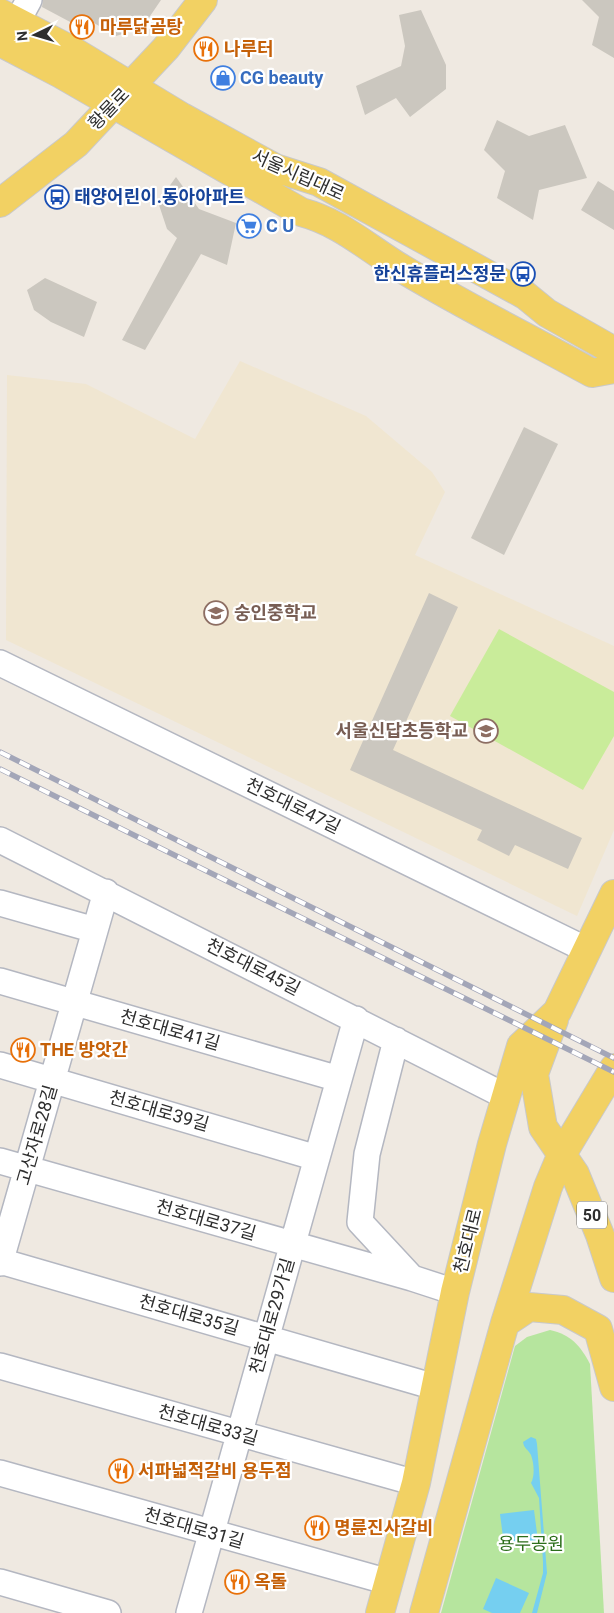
<svg xmlns="http://www.w3.org/2000/svg" width="614" height="1613" font-family="Roboto,'Noto Sans KR',sans-serif">
	<style>
		.education { fill: #f0e6d1 }
		.green { fill: #b6e59e }
		.pitch { fill: #c9ec9a }
		.water { fill: #75cff0 }
		.building { fill: #cbc7bf }
		.lines { fill: none; stroke-linecap: round; stroke-linejoin: round }
		.minor-casing { stroke: #b4b7c1; stroke-width: 28 }
		.major-casing { stroke: #c9c9c9; stroke-width: 30 }
		.minor { stroke: #fff; stroke-width: 25 }
		.major { stroke: #f2d163; stroke-width: 28 }
		.rail-casing { stroke: #a3a6b8; stroke-width: 5.5 }
		.rail { stroke: #fff; stroke-width: 4; stroke-dasharray: 11; stroke-linecap: butt }
		.labels { text-anchor: middle; stroke-width: 4.5; stroke-linejoin: round; paint-order: stroke }
		.shield { fill: #fff; stroke: #6d6d6d; stroke-width: 1 }
		.shield-label { font-size: 16px; font-weight: bold; fill: #2e2e2e }
		.food-label { font-size: 18px; font-weight: bold; fill: #c56008; stroke: #fff; text-anchor: start }
		.shop-label { font-size: 18px; font-weight: bold; fill: #366cbe; stroke: #fff; text-anchor: start }
		.street-label { font-size: 18px; fill: #2e2e2e; stroke: #fff }
		.transit-label { font-size: 18px; font-weight: bold; fill: #164399; stroke: #fff; text-anchor: start }
		.education-label { font-size: 18px; font-weight: bold; fill: #785e54; stroke: #fff; text-anchor: start }
		.park-label { font-size: 18px; fill: #2c6e1b; stroke: #fff }
	</style>
	<rect width="100%" height="100%" fill="#efe9e1"/>
	<path class="education" d="M 240,361 L 366,416 L 432,472 L 445,492 L 415,555 L 614,646 L 614,830 L 577,916 L 6,640 L 7,375 L 86,384 L 195,439 Z"/>
	<path class="green" d="M 550,1330 C 571,1335 580,1345 590,1364 L 604,1613 L 441,1613 L 515,1346 L 527,1337 Z"/>
	<path class="pitch" d="M 499,629 L 614,692 L 614,736 L 583,790 L 450,716 Z"/>
	<path class="water" d="M 531,1437 L 536,1439 L 537,1444 L 547,1573 L 537,1613 L 532,1613 L 543,1573 L 543,1562 L 539,1498 L 531,1483 C 535,1476 534,1463 531,1455 C 528,1449 524,1449 523,1442 Z
		M 534,1510 L 538,1541 L 504,1545 L 500,1514 Z
		M 496,1578 L 529,1593 L 520,1613 L 492,1613 L 483,1609 Z"/>
	<path class="building" d="M 43,0 L 161,0 L 146,22 L 143,19 L 136,30 L 116,36 L 94,23 L 89,32 L 42,7 Z
		M 582,0 L 614,0 L 614,58 L 592,45 L 599,17 Z
		M 421,10 L 446,65 L 446,89 L 410,117 L 396,98 L 365,115 L 356,86 L 401,66 L 405,46 L 399,15 Z
		M 497,120 L 529,136 L 565,125 L 587,178 L 539,190 L 533,220 L 497,198 L 505,171 L 484,150 Z
		M 176,177 L 199,209 L 236,223 L 227,265 L 201,254 L 145,350 L 122,340 L 177,238 L 167,229 L 158,202 Z
		M 598,181 L 614,191 L 614,230 L 581,210 Z
		M 45,278 L 97,302 L 84,337 L 51,322 L 34,310 L 27,290 Z
		M 524,427 L 558,444 L 504,555 L 471,538 Z
		M 429,593 L 458,607 L 393,750 L 582,838 L 568,869 L 515,845 L 509,856 L 477,840 L 482,830 L 350,770 Z"/>
	<g class="lines">
		<g class="minor-casing">
			<path id="minor" d="M 17,22 L 29,0
				M 0,663 L 587,950
				M 0,840 L 505,1096
				M 0,903 L 95,930
				M 0,981 L 339,1079
				M 396,1040 L 367,1154 L 360,1222 L 412,1278
				M 0,1065 L 317,1158
				M 0,1161 L 412,1278 L 455,1292
				M 0,1261 L 435,1387
				M 0,1263 L 106,892
				M 0,1366 L 416,1483
				M 0,1473 L 389,1582
				M 0,1582 L 108,1613
				M 189,1613 L 356,1019"/>
		</g>
		<g class="major-casing">
			<path id="major" d="M 0,13 L 73,51 L 182,117 L 275,168 L 319,182 L 525,295 L 547,313 L 607,347 L 614,360
				M 0,42 L 61,74 L 301,212 C 339,222 364,245 396,265 C 460,304 527,337 592,373 L 614,369
				M 0,203 L 76,144 L 166,48 L 203,0
				M 554,1020 L 534,1074 L 543,1127 L 575,1174 L 600,1235 L 614,1278
				M 505,1323 L 529,1307 L 563,1310 L 598,1329 L 614,1387
				M 380,1613 L 416,1483 L 455,1292 L 492,1144 L 521,1046 L 557,1012 L 614,894
				M 424,1613 L 505,1323 L 548,1187 L 561,1156 L 614,1068"/>
		</g>
		<use href="#minor" class="minor"/>
		<use href="#major" class="major"/>
		<g class="rail-casing">
			<path id="rail" d="M 0,752 L 614,1058
				M 0,769 L 614,1072"/>
		</g>
		<use href="#rail" class="rail"/>
	</g>
	<defs>
		<g id="restaurant-ring" transform="scale(1.25)"><circle r="9.5" fill="#fff" stroke="#e8710a" stroke-width="1.5"/><path d="M-5-6h1v4h1v-4h1v4h1v-4h1v5L-1.5 .5V6h-2V.5L-5-1ZM5-6V6H3V1.5H1.5Q1.5-4 5-6Z" fill="#e8710a"/></g>
		<g id="shop-ring" transform="scale(1.25)"><circle r="9.5" fill="#fff" stroke="#3f7fe0" stroke-width="1.5"/><path d="M-5-2.5h2.3a2.7 3.5 0 0 1 5.4 0H5L5.5 6h-11ZM-1.5-2.5h3a1.5 2.3 0 0 0-3 0Z" fill="#3f7fe0"/></g>
		<g id="bus-ring" transform="scale(1.25)"><circle r="9.5" fill="#fff" stroke="#1a4fb4" stroke-width="1.5"/><path d="M-5-6H5V4H4V6H2V4H-2V6H-4V4H-5ZM-3.5-4V0h7V-4ZM-3.5 1.2v1.5H-2V1.2ZM2 1.2v1.5H3.5V1.2Z" fill="#1a4fb4"/></g>
		<g id="supermarket-ring" transform="scale(1.25)"><circle r="9.5" fill="#fff" stroke="#3f7fe0" stroke-width="1.5"/><path d="M-6-5.5h2.5l.6 2H6L4.5 2H-2.5L-4.4-4H-6ZM-1.5 3.2a1.3 1.3 0 1 0 .1 0ZM3 3.2a1.3 1.3 0 1 0 .1 0Z" fill="#3f7fe0"/></g>
		<g id="school-ring" transform="scale(1.25)"><circle r="9.5" fill="#fff" stroke="#8d6e63" stroke-width="1.5"/><path d="M0-5L7-2L0 1L-7-2ZM-4 1L0 2.5L4 1V4Q0 6-4 4Z" fill="#8d6e63"/></g>
	</defs>
	<g fill-rule="evenodd">
		<use href="#restaurant-ring" x="82" y="27"/>
		<use href="#restaurant-ring" x="206" y="49"/>
		<use href="#shop-ring" x="223" y="78"/>
		<use href="#bus-ring" x="57" y="197"/>
		<use href="#supermarket-ring" x="249" y="226"/>
		<use href="#bus-ring" x="523" y="274"/>
		<use href="#school-ring" x="216" y="613"/>
		<use href="#school-ring" x="486" y="731"/>
		<use href="#restaurant-ring" x="23" y="1050"/>
		<use href="#restaurant-ring" x="121" y="1471"/>
		<use href="#restaurant-ring" x="317" y="1528"/>
		<use href="#restaurant-ring" x="237" y="1582"/>
	</g>
	<g class="labels">
		<rect class="shield" x="577" y="1201.5" width="30" height="27" rx="4"/>
		<g class="shield-label">
			<text x="592" y="1221">50</text>
		</g>
		<g class="food-label">
			<text x="100" y="33">마루닭곰탕</text>
			<text x="224" y="55">나루터</text>
			<text x="40" y="1056">THE 방앗간</text>
			<text x="138" y="1477">서파넓적갈비 용두점</text>
			<text x="334" y="1534">명륜진사갈비</text>
			<text x="254" y="1588">옥돌</text>
		</g>
		<g class="shop-label">
			<text x="240" y="84">CG beauty</text>
			<text x="266" y="232">C U</text>
		</g>
		<g class="street-label">
			<text transform="translate(109 109) rotate(-46)" y="6">황물로</text>
			<text transform="translate(298 175) rotate(24)" y="6">서울시립대로</text>
			<text transform="translate(293 806) rotate(26)" y="6">천호대로47길</text>
			<text transform="translate(253 967) rotate(27)" y="6">천호대로45길</text>
			<text transform="translate(170 1030) rotate(16)" y="6">천호대로41길</text>
			<text transform="translate(159 1111) rotate(16)" y="6">천호대로39길</text>
			<text transform="translate(37 1135) rotate(-74)" y="6">고산자로28길</text>
			<text transform="translate(206 1220) rotate(16)" y="6">천호대로37길</text>
			<text transform="translate(468 1241) rotate(-76)" y="6">천호대로</text>
			<text transform="translate(189 1315) rotate(16)" y="6">천호대로35길</text>
			<text transform="translate(272 1316) rotate(-74)" y="6">천호대로29가길</text>
			<text transform="translate(208 1425) rotate(16)" y="6">천호대로33길</text>
			<text transform="translate(194 1528) rotate(16)" y="6">천호대로31길</text>
		</g>
		<g class="transit-label">
			<text x="74" y="203">태양어린이.동아아파트</text>
			<text x="506" y="280" text-anchor="end">한신휴플러스정문</text>
		</g>
		<g class="education-label">
			<text x="234" y="619">숭인중학교</text>
			<text x="468" y="737" text-anchor="end">서울신답초등학교</text>
		</g>
		<g class="park-label">
			<text x="531" y="1550">용두공원</text>
		</g>
	</g>
	<g transform="translate(35 35) rotate(265)" stroke="#ffffff" stroke-width="4" paint-order="stroke">
	<path d="M0-4L9 19L0 12L-9 19Z" fill="#2e2e2e"/>
	<text y="-8" font-size="14" font-weight="bold" text-anchor="middle" fill="#2e2e2e">N</text>
	</g>
</svg>
